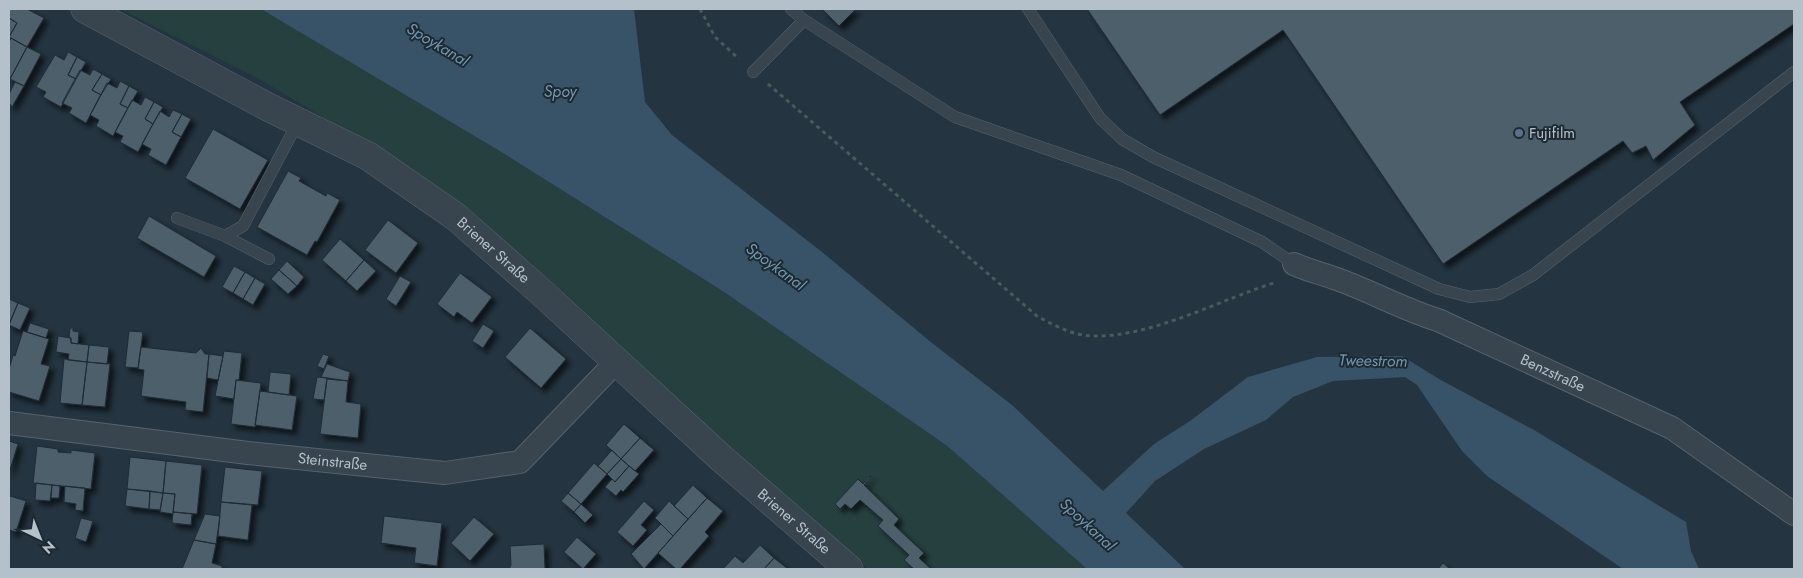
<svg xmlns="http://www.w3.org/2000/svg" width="1803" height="578" font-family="Jost,sans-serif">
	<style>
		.green { fill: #26403f }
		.water { fill: #385367 }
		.building { fill: #4d5e6b; stroke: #1f2c36; filter: url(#shadow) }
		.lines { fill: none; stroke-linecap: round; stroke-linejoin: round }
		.service-casing { stroke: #56636d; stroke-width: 12 }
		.minor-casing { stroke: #56636d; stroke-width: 24 }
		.tertiary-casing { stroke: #56636d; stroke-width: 29 }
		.path { stroke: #445c5b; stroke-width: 3; stroke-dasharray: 4 4; stroke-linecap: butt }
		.service { stroke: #38454f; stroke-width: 11 }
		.minor { stroke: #38454f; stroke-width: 22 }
		.tertiary { stroke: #38454f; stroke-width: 28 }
		.service-dot { fill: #5c6f8a; stroke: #1d2a34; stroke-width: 2 }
		.labels { text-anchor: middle; stroke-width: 4; stroke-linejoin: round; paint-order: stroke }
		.poi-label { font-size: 15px; fill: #b4c0ca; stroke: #1d2a34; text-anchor: start }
		.street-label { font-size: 15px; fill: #b4c0ca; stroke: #1d2a34 }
		.water-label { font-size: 16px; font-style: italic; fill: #7496ae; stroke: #1d2a34 }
	</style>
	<defs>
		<filter id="shadow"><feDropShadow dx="4.5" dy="4.5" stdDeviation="2.5" flood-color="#0009"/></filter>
	</defs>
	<rect width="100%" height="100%" fill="#243440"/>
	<path class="green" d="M 120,9 L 261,9 L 503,153 L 721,290 L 946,445 L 1087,569 L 868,569 L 384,154 L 261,80 Z"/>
	<path class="water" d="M 261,9 L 634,9 L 645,102 L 672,135 L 822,252 L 932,343 L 1012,405 L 1103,491 L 1154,444 L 1190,421 L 1248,377 L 1317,357 L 1402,356 L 1439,379 L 1534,430 L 1686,522 L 1691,551 L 1699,569 L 1623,569 L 1487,476 L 1462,451 L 1417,385 L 1405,377 L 1333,381 L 1293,397 L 1266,420 L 1204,449 L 1155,481 L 1126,513 L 1185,569 L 1087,569 L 946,445 L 721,290 L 503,153 Z"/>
	<path class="building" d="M 9,9 L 27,9 L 44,18 L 27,47 L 9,37 L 17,23 L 9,18 Z
		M 822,9 L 856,9 L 839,26 Z
		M 1087,9 L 1794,9 L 1794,24 L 1680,102 L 1695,125 L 1653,160 L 1646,146 L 1632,153 L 1623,141 L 1443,264 L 1283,30 L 1160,115 Z
		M 9,18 L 17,23 L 9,37 Z
		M 11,38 L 27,47 L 10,79 L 9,79 L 9,42 Z
		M 27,47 L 41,54 L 24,86 L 10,79 Z
		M 68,52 L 77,57 L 68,75 L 76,79 L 61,107 L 43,97 L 46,92 L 36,87 L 55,55 L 64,60 Z
		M 77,57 L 86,62 L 76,79 L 68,75 Z
		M 93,69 L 102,74 L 92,90 L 101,95 L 86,123 L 69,113 L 72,108 L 62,103 L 80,70 L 90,75 Z
		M 102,74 L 111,79 L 101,95 L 92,90 Z
		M 120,81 L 129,86 L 120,104 L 128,108 L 113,136 L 96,126 L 99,120 L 90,115 L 107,83 L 117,88 Z
		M 15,82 L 24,86 L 12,107 L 9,103 L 9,94 Z
		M 129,86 L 138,91 L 128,108 L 120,104 Z
		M 145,97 L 154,102 L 145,119 L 153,124 L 138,152 L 120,142 L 123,136 L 115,132 L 132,100 L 141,105 Z
		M 154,102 L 163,107 L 153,124 L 145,119 Z
		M 173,110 L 182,114 L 172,132 L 181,137 L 166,165 L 148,155 L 151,149 L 142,144 L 160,111 L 169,117 Z
		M 182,114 L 191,119 L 181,137 L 172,132 Z
		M 213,129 L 268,160 L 240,209 L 185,178 Z
		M 288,171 L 301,178 L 299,181 L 326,196 L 327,193 L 340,200 L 317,242 L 315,241 L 307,255 L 257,227 Z
		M 149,216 L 216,256 L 204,277 L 137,238 Z
		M 388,220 L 418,243 L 396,273 L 365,250 Z
		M 340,239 L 364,260 L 346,281 L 322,260 Z
		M 364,260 L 376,271 L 357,291 L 346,281 Z
		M 287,261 L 304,277 L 297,286 L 279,270 Z
		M 234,266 L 245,272 L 233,293 L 222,287 Z
		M 279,270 L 297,286 L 288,294 L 271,279 Z
		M 245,272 L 255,278 L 243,299 L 233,293 Z
		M 460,273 L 492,297 L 472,323 L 457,312 L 454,317 L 437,304 Z
		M 400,276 L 411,282 L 396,306 L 386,299 Z
		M 255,278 L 265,284 L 253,305 L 243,299 Z
		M 9,299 L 18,303 L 9,324 Z
		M 18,303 L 30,308 L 20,330 L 9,325 Z
		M 30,323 L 49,329 L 46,338 L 27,332 Z
		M 483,324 L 494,331 L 483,348 L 472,341 Z
		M 70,328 L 73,328 L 73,331 L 79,332 L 78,344 L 71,343 L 71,338 L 69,338 Z
		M 530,328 L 566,359 L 541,388 L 505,357 Z
		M 23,331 L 49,339 L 41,364 L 50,366 L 39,401 L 9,392 L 9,369 L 13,355 L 15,356 Z
		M 129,331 L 143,332 L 138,368 L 125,367 Z
		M 58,336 L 71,338 L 71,343 L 89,345 L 87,362 L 68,360 L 69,354 L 56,352 Z
		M 89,345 L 109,347 L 107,364 L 87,362 Z
		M 141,347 L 196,353 L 201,348 L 205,354 L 209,354 L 203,412 L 185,410 L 186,402 L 141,396 L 144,370 L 138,369 Z
		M 224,351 L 242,353 L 239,380 L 236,380 L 234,399 L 215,396 Z
		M 209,354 L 223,356 L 218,380 L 207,378 Z
		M 323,354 L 329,356 L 324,369 L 317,366 Z
		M 64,359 L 87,362 L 82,405 L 60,403 Z
		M 87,362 L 110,364 L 105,407 L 82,405 Z
		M 327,364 L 350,372 L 348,381 L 321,377 Z
		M 270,372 L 291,374 L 289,395 L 268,392 Z
		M 317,377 L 327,378 L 324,400 L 313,399 Z
		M 327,379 L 348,381 L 346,402 L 361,404 L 358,438 L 320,434 Z
		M 236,380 L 261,383 L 255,427 L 231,424 Z
		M 260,391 L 297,396 L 292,430 L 255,425 Z
		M 624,424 L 640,438 L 621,459 L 606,445 Z
		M 640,438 L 654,450 L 635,471 L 621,459 Z
		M 9,441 L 18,444 L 9,473 Z
		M 37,446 L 58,449 L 58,452 L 71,453 L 71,450 L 95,453 L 91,489 L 33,483 Z
		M 612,450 L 621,459 L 607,474 L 598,466 Z
		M 130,457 L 166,461 L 163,493 L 127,489 Z
		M 621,459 L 629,466 L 615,482 L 607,474 Z
		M 166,461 L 202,465 L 197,514 L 173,512 L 175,494 L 163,493 Z
		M 594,463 L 607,474 L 581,504 L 568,493 Z
		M 629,466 L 639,474 L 623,492 L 621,490 L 616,496 L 605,487 L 612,479 L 615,482 Z
		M 225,467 L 262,471 L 258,505 L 221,502 Z
		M 870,476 L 871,477 L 864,485 L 899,519 L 894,525 L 924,553 L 919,558 L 931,569 L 914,569 L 904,560 L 909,555 L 878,526 L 883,520 L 860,500 L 851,509 L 845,504 L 840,509 L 835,504 L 858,479 L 863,484 Z
		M 36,483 L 52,485 L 50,501 L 35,500 Z
		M 52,485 L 60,486 L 59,498 L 51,498 Z
		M 693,485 L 707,498 L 688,519 L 674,506 Z
		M 65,486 L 85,488 L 83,511 L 75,510 L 76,504 L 64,502 Z
		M 127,489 L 150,491 L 149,509 L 125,506 Z
		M 150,491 L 163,493 L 160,510 L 149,509 Z
		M 163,493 L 175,494 L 173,514 L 160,512 Z
		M 568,493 L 581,504 L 574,512 L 561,501 Z
		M 10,496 L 26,501 L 16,532 L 9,530 L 9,501 Z
		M 707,498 L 723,511 L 705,532 L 709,536 L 680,569 L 676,569 L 658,553 Z
		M 644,501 L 654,510 L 641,525 L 647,530 L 633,546 L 617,532 Z
		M 669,501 L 688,519 L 673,536 L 655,518 Z
		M 221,502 L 252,505 L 248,540 L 218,536 Z
		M 581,504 L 593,515 L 585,523 L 574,512 Z
		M 173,512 L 192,514 L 191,525 L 172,523 Z
		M 205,514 L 220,516 L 216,544 L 194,540 Z
		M 384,516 L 442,523 L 437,566 L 414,563 L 416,548 L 381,543 Z
		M 474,517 L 494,534 L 470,561 L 451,543 Z
		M 81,518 L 93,521 L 86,542 L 75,538 Z
		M 661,524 L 673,536 L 644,569 L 631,554 Z
		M 577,537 L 596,554 L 583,569 L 564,552 Z
		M 194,540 L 216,544 L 212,563 L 222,566 L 222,569 L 182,569 Z
		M 544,544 L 545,569 L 509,569 L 511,565 L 510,546 Z
		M 760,545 L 774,558 L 764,569 L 723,569 L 735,556 L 743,563 Z
		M 774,558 L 788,569 L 764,569 Z
		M 1443,563 L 1450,569 L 1438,569 Z"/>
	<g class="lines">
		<g class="service-casing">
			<path id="service" d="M 791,9 L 804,20
				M 1028,9 L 1100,118 L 1122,139 L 1153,157 L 1439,289 L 1470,297 L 1499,294 L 1533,275 L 1794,72
				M 753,72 L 804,20 L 955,117 L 1121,175 L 1262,242 L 1294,264
				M 177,218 L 225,236 L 243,226 L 298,122
				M 225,236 L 269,259"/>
		</g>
		<g class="minor-casing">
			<g id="minor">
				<path id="s1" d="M 1294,264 C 1307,270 1320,273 1334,278 C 1369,290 1402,309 1438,320 L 1672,428 L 1794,514"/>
				<path id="s2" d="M 9,423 L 248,453 L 445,473 L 520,462 L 616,362"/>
			</g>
		</g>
		<g class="tertiary-casing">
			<g id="tertiary">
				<path id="s3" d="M 85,9 L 268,107 L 368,156 L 456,217 L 541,292 L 721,458 L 849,569"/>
			</g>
		</g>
		<path class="path" d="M 700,9 L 715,37 L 739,59
			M 768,84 L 1037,316 C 1055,326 1074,336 1094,336 C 1153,337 1221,299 1277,282"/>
		<use href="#service" class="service"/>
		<use href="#minor" class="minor"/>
		<use href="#tertiary" class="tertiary"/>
	</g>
	<circle class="service-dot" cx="1519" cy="133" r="5"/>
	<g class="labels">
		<g class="poi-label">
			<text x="1529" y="138">Fujifilm</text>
		</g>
		<g class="street-label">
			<text dy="5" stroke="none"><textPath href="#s3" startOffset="476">Briener Straße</textPath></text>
			<text dy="5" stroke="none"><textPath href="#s1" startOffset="281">Benzstraße</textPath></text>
			<text dy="5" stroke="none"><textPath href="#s2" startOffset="326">Steinstraße</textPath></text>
			<text dy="5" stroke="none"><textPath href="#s3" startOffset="881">Briener Straße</textPath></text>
		</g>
		<g class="water-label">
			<text transform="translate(438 44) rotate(31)" y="6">Spoykanal</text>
			<text x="560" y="97">Spoy</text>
			<text transform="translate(776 266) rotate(36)" y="6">Spoykanal</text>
			<text transform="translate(1373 360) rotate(1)" y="6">Tweestrom</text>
			<text transform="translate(1088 524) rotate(43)" y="6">Spoykanal</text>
		</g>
	</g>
	<rect width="1803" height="578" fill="none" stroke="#b4c0ca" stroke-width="20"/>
	<g transform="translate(40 538) rotate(137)" stroke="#1d2a34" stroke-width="4" paint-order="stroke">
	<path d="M0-4L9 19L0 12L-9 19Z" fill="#b4c0ca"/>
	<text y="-8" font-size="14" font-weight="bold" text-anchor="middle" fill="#b4c0ca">N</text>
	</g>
</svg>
